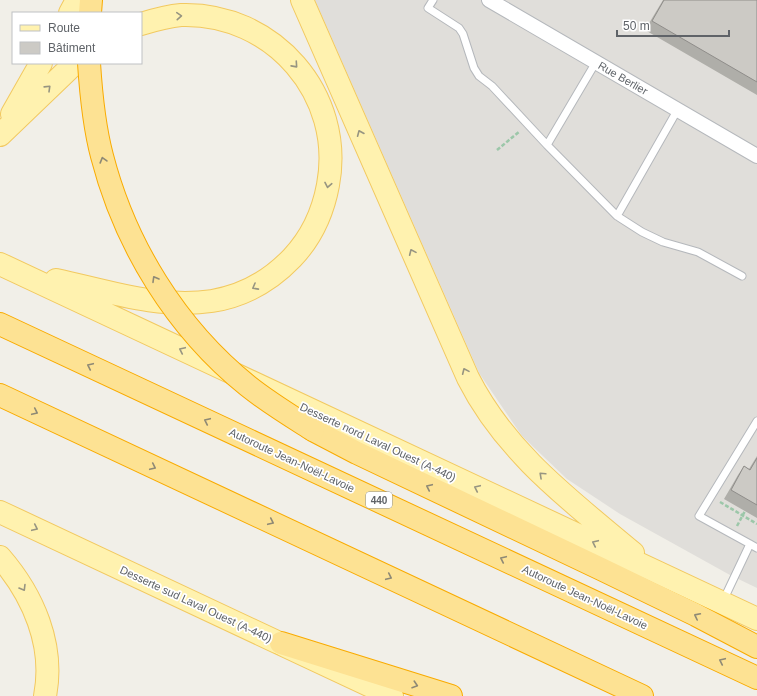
<svg xmlns="http://www.w3.org/2000/svg" width="757" height="696" font-family="Helvetica,sans-serif">
	<style>
		.industrial { fill: #e0deda }
		.lines { fill: none; stroke-linecap: round; stroke-linejoin: round }
		.lane-casing { stroke: #b5b8bc; stroke-width: 9 }
		.street-casing { stroke: #b5b8bc; stroke-width: 16 }
		.primary-casing { stroke: #f2c960; stroke-width: 24 }
		.highway-casing { stroke: #f9ab00; stroke-width: 24 }
		.path { stroke: #9cc7a9; stroke-width: 2.5; stroke-dasharray: 4 2; stroke-linecap: butt }
		.lane { stroke: #fff; stroke-width: 7 }
		.street { stroke: #fff; stroke-width: 14 }
		.primary { stroke: #fff2af; stroke-width: 22 }
		.highway { stroke: #fde293; stroke-width: 22 }
		.highway-bridge-casing { stroke: #f9ab00; stroke-width: 24; stroke-linecap: butt }
		.highway-bridge { stroke: #fde293; stroke-width: 22 }
		.wall { fill: #afaea9 }
		.building { fill: #cccac5; stroke: #8f8d8a }
		.oneway { stroke: #979581 }
		.oneway2 { stroke: #8e8975 }
		.labels { text-anchor: middle; stroke-width: 3.5; stroke-linejoin: round; paint-order: stroke }
		.shield { fill: #fff; stroke: #8f9295; stroke-width: 1 }
		.shield-label { font-size: 10px; font-weight: bold; fill: #5f6368 }
		.street-label { font-size: 11px; fill: #5f6368; stroke: #fff }
	</style>
	<rect width="100%" height="100%" fill="#f1efe8"/>
	<path class="industrial" d="M 315,0 L 757,0 L 757,588 L 730,575 L 620,514 L 567,479 L 522,436 L 479,373 Z"/>
	<g class="lines">
		<g class="lane-casing">
			<path id="lane" d="M 433,0 L 428,8 L 459,28 L 463,34 L 474,68 L 479,76 L 492,86 L 547,145
				M 596,62 L 547,145 L 617,216 L 678,109
				M 617,216 L 642,232 L 663,242 L 698,252 L 742,276
				M 750,544 L 699,516 L 757,421
				M 723,601 L 750,544 L 757,548"/>
		</g>
		<g class="street-casing">
			<path id="street" d="M 489,0 L 757,156"/>
		</g>
		<g class="primary-casing">
			<path id="primary" d="M 302,0 L 468,378 C 506,453 570,500 633,553
				M 70,13 L 77,0
				M 12,114 L 41,63
				M 0,135 L 75,63
				M 0,264 L 757,619
				M 56,280 C 107,291 160,309 212,301 C 243,296 270,281 292,258 C 311,238 323,212 328,185 C 345,95 273,12 181,15 C 168,16 154,20 141,24
				M 0,512 L 392,696
				M 0,557 C 33,595 55,645 45,696"/>
		</g>
		<g class="highway-casing">
			<path id="highway" d="M 90,13 L 91,0
				M 0,324 L 757,678
				M 0,395 L 642,696
				M 313,430 L 357,453 L 601,569 L 696,615 L 757,647
				M 281,643 L 451,696"/>
		</g>
		<path class="path" d="M 497,150 L 520,131
			M 720,502 L 757,524
			M 737,526 L 745,511"/>
		<use href="#lane" class="lane"/>
		<use href="#street" class="street"/>
		<use href="#primary" class="primary"/>
		<use href="#highway" class="highway"/>
		<g class="highway-bridge-casing">
			<path id="highway-bridge" d="M 89,63 C 91,94 94,126 102,156 C 125,245 176,328 248,386 C 268,402 291,416 313,430"/>
		</g>
		<use href="#highway-bridge" class="highway-bridge"/>
	</g>
	<path class="wall" d="M 663,0 L 757,0 L 757,95 L 645,30 Z
		M 757,456 L 757,518 L 724,499 L 738,475 L 744,466 L 749,469 Z"/>
	<path class="building" d="M 664,0 L 757,0 L 757,82 L 652,21 Z
		M 757,458 L 757,505 L 731,490 L 744,466 L 750,470 Z"/>
	<defs><path id="oneway-chevron" d="M-2-3.5L2.5 0L-2 3.5" fill="none" stroke-width="1.6" stroke-linecap="round" stroke-linejoin="round"/></defs>
	<g class="oneway">
		<use href="#oneway-chevron" transform="translate(179 16) rotate(-4)"/>
		<use href="#oneway-chevron" transform="translate(295 65) rotate(48)"/>
		<use href="#oneway-chevron" transform="translate(48 88) rotate(-44)"/>
		<use href="#oneway-chevron" transform="translate(360 133) rotate(-113)"/>
		<use href="#oneway-chevron" transform="translate(328 185) rotate(101)"/>
		<use href="#oneway-chevron" transform="translate(412 252) rotate(-114)"/>
		<use href="#oneway-chevron" transform="translate(255 287) rotate(151)"/>
		<use href="#oneway-chevron" transform="translate(182 350) rotate(-155)"/>
		<use href="#oneway-chevron" transform="translate(465 371) rotate(-114)"/>
		<use href="#oneway-chevron" transform="translate(542 475) rotate(-137)"/>
		<use href="#oneway-chevron" transform="translate(477 488) rotate(-155)"/>
		<use href="#oneway-chevron" transform="translate(35 528) rotate(25)"/>
		<use href="#oneway-chevron" transform="translate(595 543) rotate(-155)"/>
		<use href="#oneway-chevron" transform="translate(23 588) rotate(59)"/>
	</g>
	<g class="oneway2">
		<use href="#oneway-chevron" transform="translate(103 160) rotate(-106)"/>
		<use href="#oneway-chevron" transform="translate(155 279) rotate(-120)"/>
		<use href="#oneway-chevron" transform="translate(90 366) rotate(-155)"/>
		<use href="#oneway-chevron" transform="translate(35 412) rotate(25)"/>
		<use href="#oneway-chevron" transform="translate(207 421) rotate(-155)"/>
		<use href="#oneway-chevron" transform="translate(153 467) rotate(25)"/>
		<use href="#oneway-chevron" transform="translate(429 487) rotate(-155)"/>
		<use href="#oneway-chevron" transform="translate(271 522) rotate(25)"/>
		<use href="#oneway-chevron" transform="translate(503 559) rotate(-155)"/>
		<use href="#oneway-chevron" transform="translate(389 577) rotate(25)"/>
		<use href="#oneway-chevron" transform="translate(697 616) rotate(-153)"/>
		<use href="#oneway-chevron" transform="translate(722 661) rotate(-155)"/>
		<use href="#oneway-chevron" transform="translate(415 685) rotate(18)"/>
	</g>
	<g class="labels">
		<rect class="shield" x="366" y="492" width="26" height="16" rx="3"/>
		<g class="shield-label">
			<text x="379" y="504">440</text>
		</g>
		<g class="street-label">
			<text transform="translate(623 78) rotate(30)" y="4">Rue Berlier</text>
			<text transform="translate(378 442) rotate(25)" y="4">Desserte nord Laval Ouest (A-440)</text>
			<text transform="translate(292 460) rotate(25)" y="4">Autoroute Jean-Noël-Lavoie</text>
			<text transform="translate(585 597) rotate(25)" y="4">Autoroute Jean-Noël-Lavoie</text>
			<text transform="translate(196 604) rotate(25)" y="4">Desserte sud Laval Ouest (A-440)</text>
		</g>
	</g>
	<rect x="12" y="12" width="130" height="52" fill="#ffffff" stroke="#bfc1c3"/>
	<rect x="20" y="25" width="20" height="6" fill="#fff2af" stroke="#bfc1c3"/>
	<text x="48" y="32" font-size="12" fill="#5f6368">Route</text>
	<rect x="20" y="42" width="20" height="12" fill="#cccac5" stroke="#bfc1c3"/>
	<text x="48" y="52" font-size="12" fill="#5f6368">Bâtiment</text>
	<path d="M617 30v6h112v-6" fill="none" stroke="#5f6368" stroke-width="2"/>
	<text x="623" y="30" font-size="12" fill="#5f6368" stroke="#ffffff" stroke-width="3" paint-order="stroke">50 m</text>
</svg>
